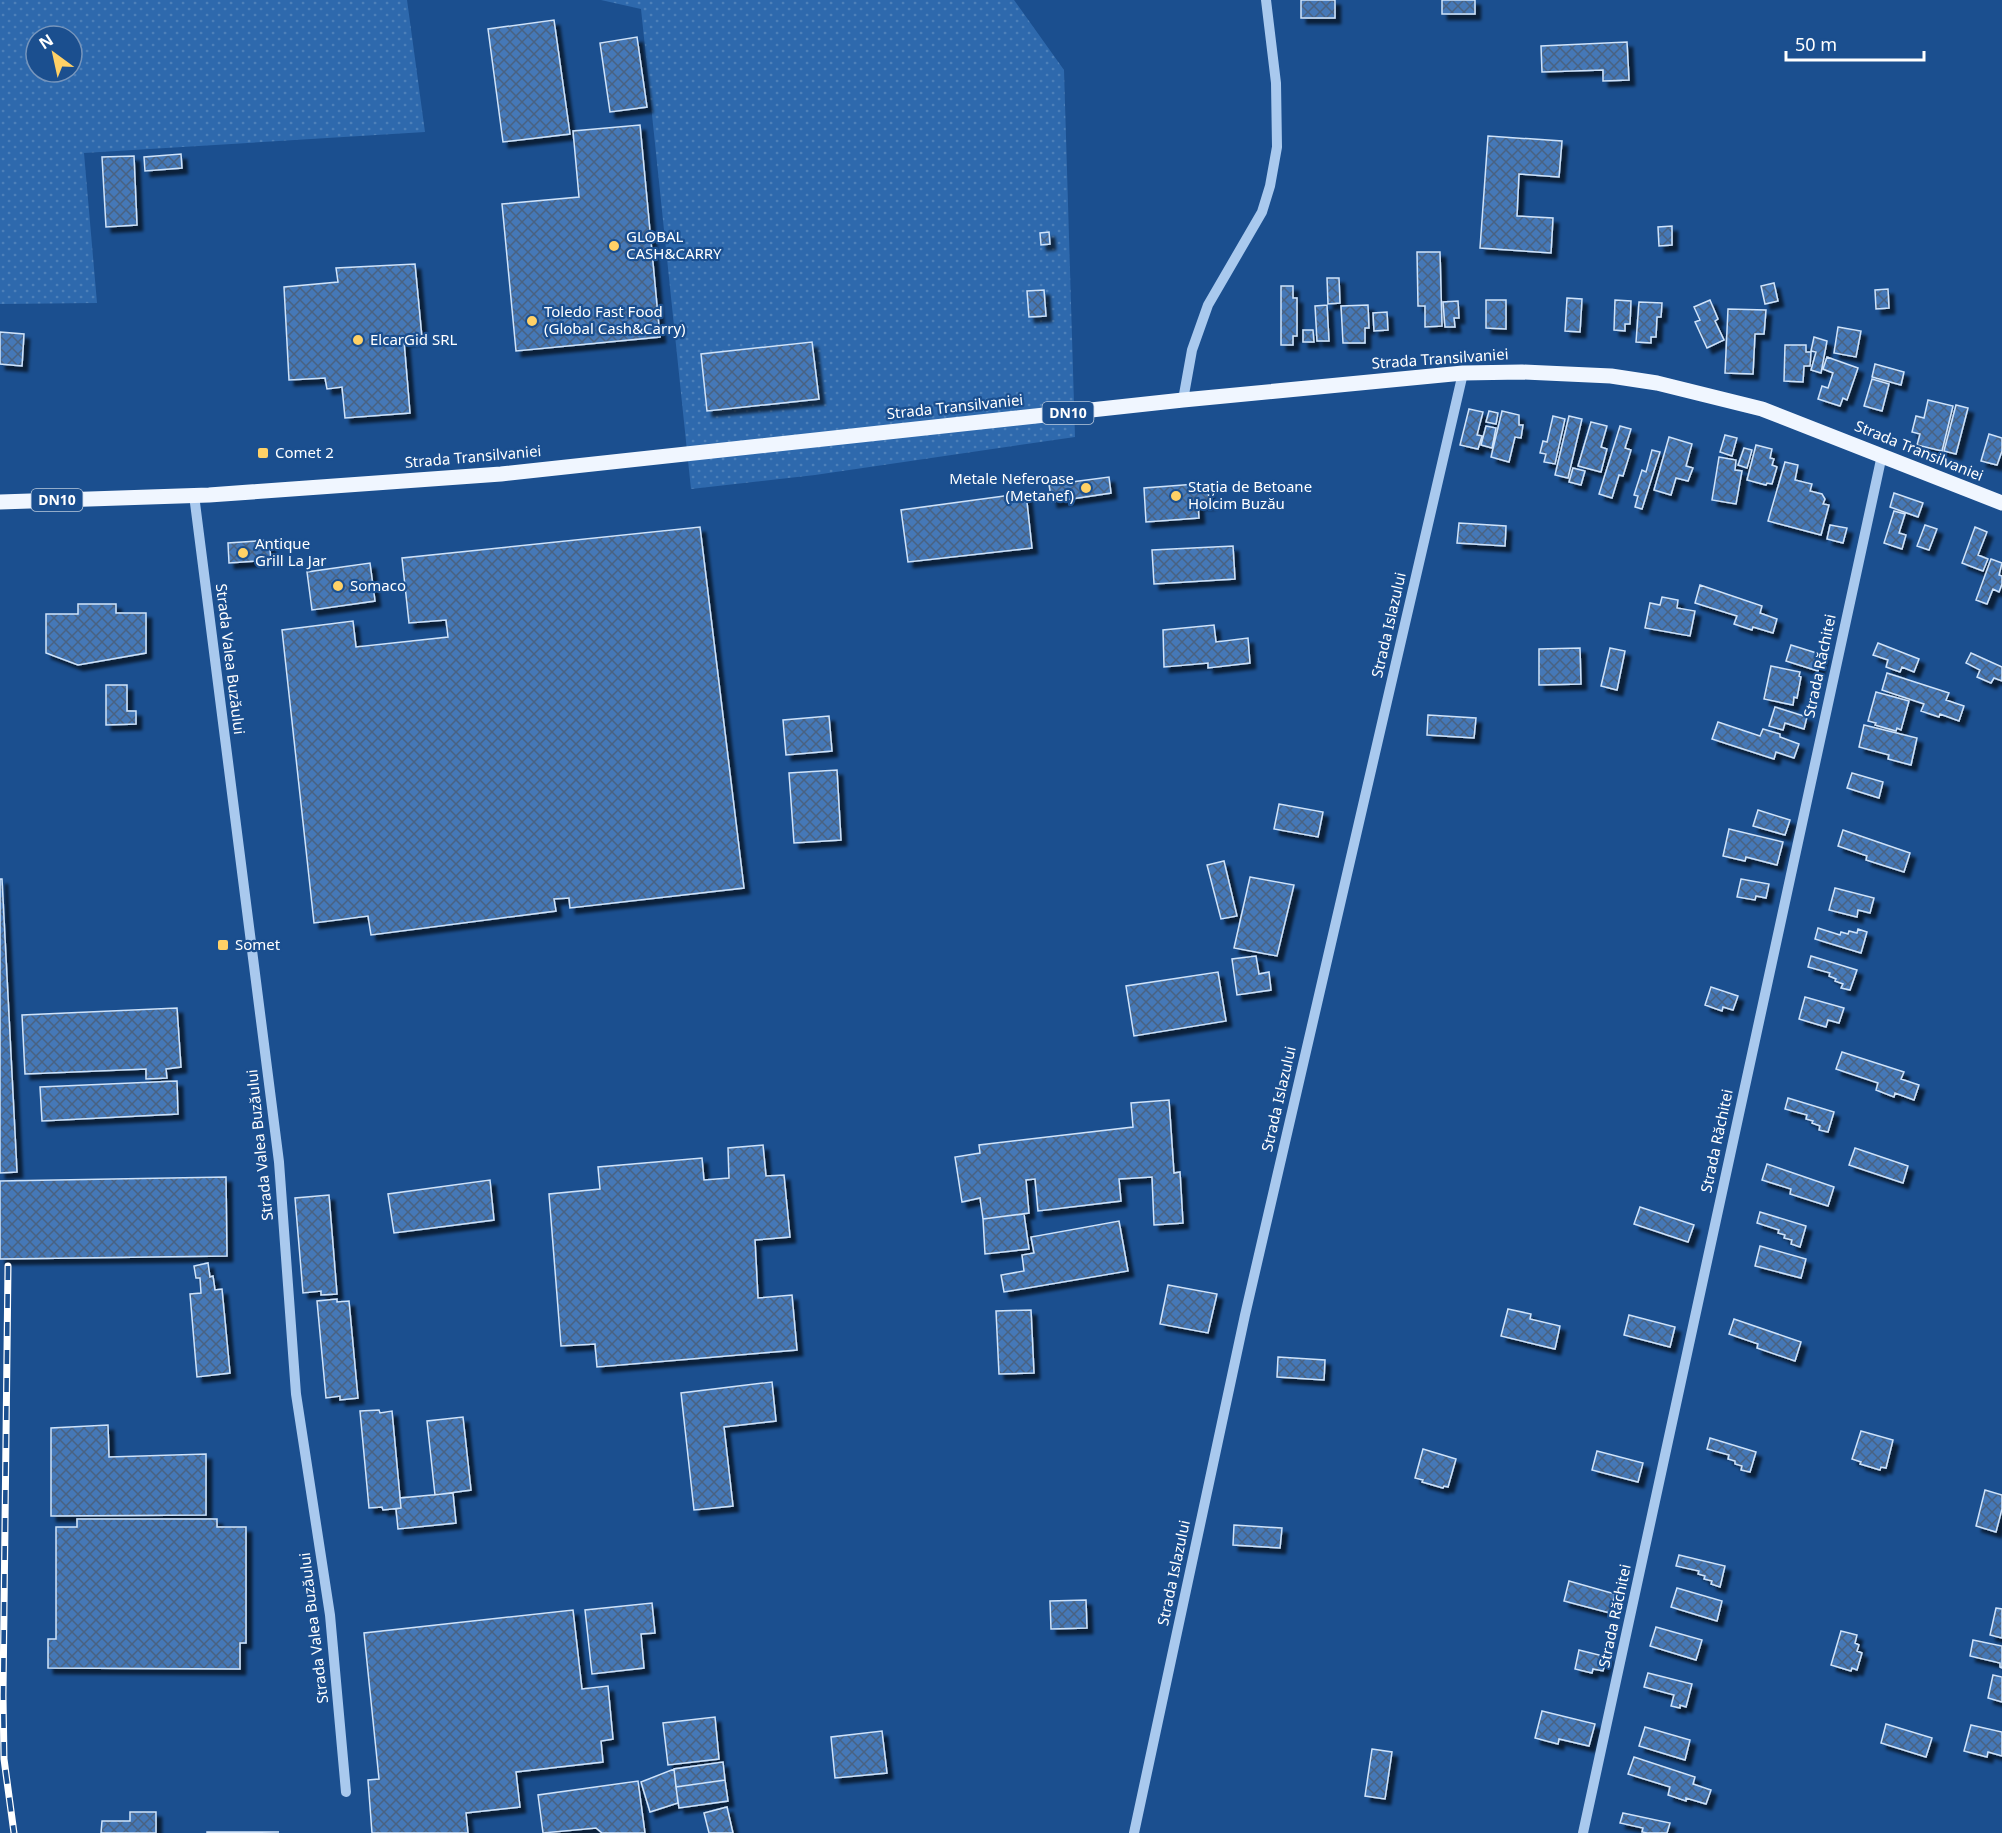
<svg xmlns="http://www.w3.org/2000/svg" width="2002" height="1833" font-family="'Noto Sans',sans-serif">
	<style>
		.grass { fill: url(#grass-dots); fill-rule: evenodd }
		.building { fill: url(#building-cross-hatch); stroke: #cfe3fa; stroke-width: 1.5; filter: url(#shadow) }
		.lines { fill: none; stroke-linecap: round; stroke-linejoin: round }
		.minor { stroke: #a9c9ee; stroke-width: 10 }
		.major { stroke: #f0f6ff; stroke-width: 15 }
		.rail-casing { stroke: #fff; stroke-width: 7 }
		.rail { stroke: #1b4f8f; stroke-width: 4.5; stroke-dasharray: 14; stroke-linecap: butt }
		.poi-dot { fill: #ffd166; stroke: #1b4f8f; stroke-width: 2 }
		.labels { text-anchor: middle; stroke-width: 4.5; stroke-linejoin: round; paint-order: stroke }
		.shield { fill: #1b4f8f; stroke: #bbcadd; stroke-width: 1.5 }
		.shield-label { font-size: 14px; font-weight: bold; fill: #fff }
		.poi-label { font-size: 15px; fill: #fff; stroke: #1b4f8f; text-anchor: start }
		.street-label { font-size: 15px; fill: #fff; stroke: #1b4f8f }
	</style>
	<defs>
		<pattern id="grass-dots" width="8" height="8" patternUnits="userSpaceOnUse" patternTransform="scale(1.5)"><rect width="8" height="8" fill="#2e69ad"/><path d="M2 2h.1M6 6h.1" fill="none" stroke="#4d80b9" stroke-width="1.8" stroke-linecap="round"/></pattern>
		<pattern id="building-cross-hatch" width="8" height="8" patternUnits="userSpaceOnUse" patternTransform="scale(1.5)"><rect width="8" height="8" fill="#4478b7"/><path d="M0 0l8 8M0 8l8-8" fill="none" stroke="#486282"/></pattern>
		<filter id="shadow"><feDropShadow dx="5.5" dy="5.5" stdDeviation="1.5" flood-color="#0009"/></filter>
	</defs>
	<rect width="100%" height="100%" fill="#1b4f8f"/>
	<path class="grass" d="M 0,0 L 407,0 L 425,132 L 84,153 L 97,303 L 0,304 ZM 36,36 L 72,36 L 72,72 L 36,72 Z
		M 601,0 L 1014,0 L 1064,70 L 1075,437 L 815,475 L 691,489 L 641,9 Z"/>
	<path class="building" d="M 1301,0 L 1335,0 L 1335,18 L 1301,18 Z
		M 1442,0 L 1475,0 L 1475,14 L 1442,14 Z
		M 554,20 L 570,134 L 503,142 L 488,29 Z
		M 637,37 L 647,107 L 610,112 L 600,43 Z
		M 1627,42 L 1629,80 L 1603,81 L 1603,70 L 1542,72 L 1541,46 Z
		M 640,125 L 660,337 L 516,351 L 502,204 L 579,197 L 573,131 Z
		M 1488,136 L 1562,141 L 1559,177 L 1519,174 L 1517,216 L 1553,218 L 1551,253 L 1480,248 Z
		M 181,154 L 182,168 L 145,171 L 144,157 Z
		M 134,156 L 137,225 L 106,227 L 102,157 Z
		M 1672,226 L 1672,245 L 1659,246 L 1658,227 Z
		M 1049,232 L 1050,244 L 1041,245 L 1040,233 Z
		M 1417,252 L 1440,252 L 1442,326 L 1425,327 L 1425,306 L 1418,306 Z
		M 415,264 L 422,338 L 404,341 L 410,413 L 345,418 L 342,387 L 327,389 L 325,378 L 289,380 L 284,287 L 338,282 L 336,268 Z
		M 1327,278 L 1339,278 L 1340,303 L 1328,304 Z
		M 1774,283 L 1778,301 L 1765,304 L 1761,286 Z
		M 1281,286 L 1293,286 L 1293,298 L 1297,298 L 1297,336 L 1293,336 L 1293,345 L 1281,345 Z
		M 1888,289 L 1889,308 L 1876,309 L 1875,290 Z
		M 1044,290 L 1046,316 L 1029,317 L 1027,291 Z
		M 1567,298 L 1582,299 L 1580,332 L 1565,331 Z
		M 1486,300 L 1506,300 L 1506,329 L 1486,328 Z
		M 1615,300 L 1631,301 L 1630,324 L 1625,324 L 1625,331 L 1614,330 Z
		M 1710,300 L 1718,319 L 1715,321 L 1724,340 L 1707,348 L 1695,322 L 1700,320 L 1694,307 Z
		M 1458,301 L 1459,318 L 1454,318 L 1455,327 L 1445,327 L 1443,302 Z
		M 1639,302 L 1662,303 L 1661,317 L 1657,317 L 1656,337 L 1651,337 L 1651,343 L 1636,342 Z
		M 1327,305 L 1329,341 L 1317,341 L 1315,306 Z
		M 1368,305 L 1369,328 L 1365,328 L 1365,343 L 1343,343 L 1341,306 Z
		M 1728,309 L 1766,310 L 1764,334 L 1755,334 L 1753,374 L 1725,373 Z
		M 1387,312 L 1388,330 L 1374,331 L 1373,313 Z
		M 1838,327 L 1861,331 L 1856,357 L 1834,353 Z
		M 1303,330 L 1313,330 L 1314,342 L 1303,342 Z
		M 0,332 L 24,334 L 22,366 L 0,364 Z
		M 1814,337 L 1827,341 L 1821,373 L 1811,370 L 1816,352 L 1811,351 Z
		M 812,342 L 819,399 L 707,411 L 701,354 Z
		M 1785,345 L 1806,345 L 1806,352 L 1811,352 L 1810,366 L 1804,366 L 1803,382 L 1784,381 Z
		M 1827,357 L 1858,368 L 1847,400 L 1843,398 L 1840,406 L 1818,399 L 1822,386 L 1828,388 L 1833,373 L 1823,369 Z
		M 1875,364 L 1904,372 L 1901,385 L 1872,377 Z
		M 1872,379 L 1889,384 L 1882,411 L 1864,406 Z
		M 1928,400 L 1953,406 L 1942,451 L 1917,445 L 1920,434 L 1912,432 L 1916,416 L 1924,418 Z
		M 1956,405 L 1968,408 L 1956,454 L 1944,451 Z
		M 1469,409 L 1483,412 L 1477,435 L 1482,436 L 1478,449 L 1460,445 Z
		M 1489,411 L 1498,413 L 1496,424 L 1486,422 Z
		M 1502,411 L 1519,415 L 1519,425 L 1523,425 L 1521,438 L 1515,437 L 1509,462 L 1491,457 Z
		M 1553,416 L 1565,419 L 1555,464 L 1544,462 L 1546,454 L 1540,453 L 1543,441 L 1547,442 Z
		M 1569,416 L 1582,419 L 1568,478 L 1555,475 Z
		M 1591,422 L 1607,426 L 1601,447 L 1607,449 L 1601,472 L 1578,466 Z
		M 1486,426 L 1496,428 L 1492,448 L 1481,445 Z
		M 1620,426 L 1631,429 L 1625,448 L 1631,450 L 1623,476 L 1619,475 L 1612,498 L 1599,494 Z
		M 1989,434 L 2002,438 L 2002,451 L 1997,465 L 1981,461 Z
		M 1725,435 L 1737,438 L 1732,456 L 1720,452 Z
		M 1669,437 L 1692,444 L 1686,466 L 1693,468 L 1688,481 L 1676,478 L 1671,495 L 1654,490 Z
		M 1756,445 L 1772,449 L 1770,458 L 1774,459 L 1772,465 L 1777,467 L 1772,484 L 1767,483 L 1766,485 L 1747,480 Z
		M 1744,448 L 1752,450 L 1747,468 L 1738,465 Z
		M 1652,450 L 1660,452 L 1642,509 L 1635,507 L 1638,496 L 1634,495 L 1642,470 L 1646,472 Z
		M 1719,457 L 1736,460 L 1735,470 L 1742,471 L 1736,504 L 1712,500 Z
		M 1785,462 L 1798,465 L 1795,480 L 1812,484 L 1810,491 L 1822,494 L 1825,499 L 1823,504 L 1829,505 L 1821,535 L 1768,521 Z
		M 1573,468 L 1585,471 L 1581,485 L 1569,482 Z
		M 1109,477 L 1111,493 L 1052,502 L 1049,485 Z
		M 1196,484 L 1196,488 L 1208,487 L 1209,504 L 1198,504 L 1199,518 L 1146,522 L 1144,488 Z
		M 1026,493 L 1032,548 L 908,562 L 901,510 Z
		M 1894,493 L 1923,503 L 1918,517 L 1890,507 Z
		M 1894,511 L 1905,514 L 1899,533 L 1906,535 L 1902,549 L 1884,543 Z
		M 1459,523 L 1506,526 L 1505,546 L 1457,543 Z
		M 1830,525 L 1847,528 L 1843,543 L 1827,539 Z
		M 1925,525 L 1937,529 L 1929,550 L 1917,546 Z
		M 700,527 L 744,888 L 570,908 L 569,898 L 554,899 L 556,911 L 371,935 L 368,916 L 314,923 L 282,630 L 353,621 L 356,647 L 448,637 L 446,620 L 409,623 L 402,558 Z
		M 1975,527 L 1987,532 L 1978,555 L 1988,559 L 1983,571 L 1962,563 Z
		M 269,540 L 271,560 L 229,563 L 228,543 Z
		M 1233,546 L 1235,579 L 1154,584 L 1152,550 Z
		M 1991,559 L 2002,563 L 1999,575 L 2002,576 L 2002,584 L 1999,592 L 1993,589 L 1987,604 L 1976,600 Z
		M 370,563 L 375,601 L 312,610 L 307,572 Z
		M 1700,585 L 1762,606 L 1760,613 L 1777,619 L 1773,633 L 1753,627 L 1752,630 L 1734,624 L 1737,616 L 1695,603 Z
		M 1662,597 L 1678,600 L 1677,608 L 1695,611 L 1690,636 L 1645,628 L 1650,603 L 1660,605 Z
		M 78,604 L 116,604 L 116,613 L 146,613 L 146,653 L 78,665 L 46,653 L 46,614 L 78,614 Z
		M 1214,625 L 1216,642 L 1248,638 L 1250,663 L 1208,668 L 1208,663 L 1164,667 L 1163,630 Z
		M 1878,643 L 1919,659 L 1914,672 L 1902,667 L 1900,672 L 1886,667 L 1888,660 L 1873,655 Z
		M 1791,645 L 1823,655 L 1818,671 L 1786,661 Z
		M 1580,648 L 1581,684 L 1539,685 L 1539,649 Z
		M 1610,648 L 1625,651 L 1617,690 L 1601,686 Z
		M 1971,653 L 2002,667 L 2002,681 L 1994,678 L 1991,683 L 1977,677 L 1980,670 L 1966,663 Z
		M 1771,666 L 1800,672 L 1799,676 L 1801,677 L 1797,698 L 1794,697 L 1793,705 L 1764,699 Z
		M 1887,673 L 1949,693 L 1946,700 L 1964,706 L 1959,721 L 1940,714 L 1939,717 L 1921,711 L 1924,704 L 1882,690 Z
		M 106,685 L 127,685 L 127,711 L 136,711 L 136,724 L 106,725 Z
		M 1876,692 L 1909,701 L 1901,730 L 1897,728 L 1896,731 L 1875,725 L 1876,723 L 1868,721 Z
		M 1775,707 L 1807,717 L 1804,729 L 1785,723 L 1783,730 L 1769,726 Z
		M 1428,715 L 1476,718 L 1474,738 L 1427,735 Z
		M 829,716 L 832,751 L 786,755 L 783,720 Z
		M 1718,722 L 1760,736 L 1763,729 L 1780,734 L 1780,737 L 1799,744 L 1794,758 L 1776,752 L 1774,759 L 1712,739 Z
		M 1864,725 L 1917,738 L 1911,765 L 1888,759 L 1889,755 L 1859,747 Z
		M 837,770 L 841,840 L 794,843 L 789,773 Z
		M 1852,773 L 1883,782 L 1879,798 L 1847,788 Z
		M 1279,804 L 1323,812 L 1318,837 L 1274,829 Z
		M 1758,810 L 1790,820 L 1785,835 L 1753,826 Z
		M 1729,829 L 1783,842 L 1777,865 L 1746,857 L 1745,861 L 1723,856 Z
		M 1843,830 L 1910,853 L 1904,872 L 1866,860 L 1867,856 L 1838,846 Z
		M 1224,861 L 1237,916 L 1221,919 L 1207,865 Z
		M 1250,877 L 1294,885 L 1277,956 L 1234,948 Z
		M 0,879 L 2,879 L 17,1172 L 0,1173 Z
		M 1741,879 L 1769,884 L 1766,898 L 1756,896 L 1755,900 L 1737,897 Z
		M 1835,888 L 1874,898 L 1870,913 L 1858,910 L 1857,917 L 1829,910 Z
		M 1818,928 L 1840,935 L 1841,932 L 1848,934 L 1849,931 L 1857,933 L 1858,929 L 1867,932 L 1861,953 L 1815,939 Z
		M 1256,956 L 1259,974 L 1269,972 L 1271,990 L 1237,995 L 1232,959 Z
		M 1811,956 L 1857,970 L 1850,990 L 1841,988 L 1843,984 L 1835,981 L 1836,979 L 1829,976 L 1830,973 L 1808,967 Z
		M 1218,972 L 1226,1021 L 1134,1036 L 1126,986 Z
		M 1711,987 L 1738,996 L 1733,1010 L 1723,1007 L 1722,1011 L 1705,1005 Z
		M 1805,997 L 1844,1008 L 1839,1023 L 1828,1020 L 1826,1027 L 1799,1019 Z
		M 177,1008 L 181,1067 L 166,1069 L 167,1078 L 146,1079 L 146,1069 L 25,1074 L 22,1015 Z
		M 1842,1052 L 1904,1072 L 1901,1079 L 1919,1085 L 1914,1100 L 1895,1093 L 1894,1097 L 1876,1090 L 1878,1083 L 1836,1069 Z
		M 177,1081 L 178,1114 L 42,1121 L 40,1087 Z
		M 1788,1098 L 1834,1112 L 1828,1132 L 1819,1130 L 1820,1126 L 1812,1123 L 1813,1121 L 1806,1119 L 1807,1115 L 1785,1109 Z
		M 1169,1100 L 1174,1173 L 1180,1172 L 1183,1223 L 1154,1225 L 1152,1177 L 1119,1179 L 1121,1201 L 1038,1211 L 1035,1179 L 1026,1180 L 1029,1213 L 983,1219 L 980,1198 L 962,1202 L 955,1157 L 980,1153 L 979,1145 L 1133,1127 L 1131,1103 Z
		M 763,1145 L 766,1176 L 784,1175 L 790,1237 L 755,1240 L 758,1298 L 792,1295 L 797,1350 L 597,1367 L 595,1344 L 561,1346 L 549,1194 L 600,1189 L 598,1167 L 702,1158 L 704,1180 L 729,1178 L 728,1148 Z
		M 1855,1148 L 1908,1166 L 1903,1183 L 1849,1165 Z
		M 1767,1164 L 1834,1187 L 1828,1206 L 1790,1194 L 1791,1189 L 1762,1180 Z
		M 226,1177 L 227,1256 L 0,1259 L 0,1181 Z
		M 490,1180 L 494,1220 L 394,1233 L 388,1194 Z
		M 329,1195 L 337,1294 L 321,1295 L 321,1291 L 303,1293 L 295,1198 Z
		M 1640,1207 L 1694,1225 L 1688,1242 L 1634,1224 Z
		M 1760,1212 L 1806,1226 L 1800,1247 L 1791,1244 L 1792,1240 L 1784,1238 L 1785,1235 L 1778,1233 L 1779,1230 L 1757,1223 Z
		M 1024,1214 L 1029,1249 L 985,1254 L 983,1219 Z
		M 1119,1221 L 1128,1271 L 1004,1292 L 1001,1275 L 1024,1271 L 1022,1255 L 1034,1253 L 1031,1237 Z
		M 1760,1246 L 1806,1259 L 1801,1278 L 1755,1266 Z
		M 208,1263 L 210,1277 L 213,1276 L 215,1290 L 222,1289 L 230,1373 L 197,1377 L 190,1294 L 201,1293 L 200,1278 L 196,1278 L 194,1266 Z
		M 1168,1285 L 1217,1294 L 1208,1333 L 1160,1324 Z
		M 337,1299 L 337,1302 L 349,1301 L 358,1398 L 340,1400 L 340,1396 L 326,1398 L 317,1301 Z
		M 1508,1309 L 1531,1314 L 1530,1319 L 1560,1326 L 1555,1349 L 1501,1336 Z
		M 1031,1310 L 1034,1373 L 999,1374 L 996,1311 Z
		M 1629,1315 L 1675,1327 L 1670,1347 L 1624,1335 Z
		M 1734,1319 L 1801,1342 L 1795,1361 L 1757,1348 L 1758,1344 L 1729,1334 Z
		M 1278,1357 L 1325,1360 L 1324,1380 L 1277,1377 Z
		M 772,1382 L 776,1421 L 724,1427 L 733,1506 L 694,1510 L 681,1393 Z
		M 379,1410 L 380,1413 L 392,1411 L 401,1508 L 383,1510 L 382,1507 L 369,1508 L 360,1411 Z
		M 463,1417 L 471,1490 L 435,1495 L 427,1421 Z
		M 108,1425 L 109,1457 L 206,1454 L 206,1515 L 51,1516 L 51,1428 Z
		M 1861,1431 L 1893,1440 L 1886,1468 L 1881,1467 L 1880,1470 L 1860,1464 L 1861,1462 L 1852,1459 Z
		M 1710,1438 L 1756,1452 L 1750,1472 L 1741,1470 L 1742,1466 L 1735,1464 L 1735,1461 L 1728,1459 L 1729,1455 L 1707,1449 Z
		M 1423,1449 L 1456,1459 L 1448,1487 L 1444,1486 L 1443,1488 L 1422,1482 L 1423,1480 L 1415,1478 Z
		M 1597,1451 L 1643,1463 L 1638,1482 L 1592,1470 Z
		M 1985,1490 L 2002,1495 L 2002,1509 L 1996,1532 L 1976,1526 Z
		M 453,1493 L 456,1523 L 398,1529 L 396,1509 L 401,1508 L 400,1498 Z
		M 77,1519 L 217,1519 L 217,1527 L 246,1527 L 246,1643 L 240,1643 L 240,1669 L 48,1668 L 48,1639 L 56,1639 L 56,1527 L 77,1527 Z
		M 1234,1525 L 1282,1528 L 1280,1548 L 1233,1545 Z
		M 1679,1555 L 1725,1566 L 1720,1587 L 1711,1584 L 1712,1581 L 1704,1579 L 1705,1576 L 1698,1574 L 1699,1571 L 1676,1566 Z
		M 1569,1581 L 1615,1594 L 1610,1613 L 1564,1601 Z
		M 1677,1588 L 1722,1601 L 1717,1621 L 1671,1607 Z
		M 1086,1600 L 1087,1628 L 1051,1629 L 1050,1601 Z
		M 652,1603 L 655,1633 L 641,1634 L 644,1668 L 592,1674 L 585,1610 Z
		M 1996,1608 L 2002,1609 L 2002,1638 L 1990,1635 Z
		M 573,1610 L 582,1689 L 608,1686 L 613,1739 L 601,1741 L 603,1762 L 516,1772 L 520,1807 L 466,1813 L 468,1833 L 372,1833 L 368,1780 L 379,1779 L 364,1633 Z
		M 1656,1627 L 1702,1640 L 1696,1660 L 1650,1646 Z
		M 1841,1631 L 1857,1635 L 1855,1643 L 1859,1645 L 1857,1651 L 1862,1653 L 1857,1670 L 1852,1668 L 1851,1671 L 1831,1665 Z
		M 1973,1640 L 2002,1646 L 2002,1668 L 2000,1667 L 2000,1663 L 1970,1656 Z
		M 1579,1650 L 1607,1657 L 1603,1671 L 1593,1669 L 1592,1673 L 1575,1669 Z
		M 1648,1673 L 1692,1684 L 1686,1707 L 1680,1705 L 1680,1708 L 1671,1706 L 1674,1695 L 1644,1687 Z
		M 1993,1675 L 2002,1677 L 2002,1702 L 1988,1698 Z
		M 1542,1711 L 1595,1724 L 1589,1746 L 1559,1739 L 1558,1744 L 1535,1738 Z
		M 715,1717 L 719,1759 L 668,1765 L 663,1723 Z
		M 1886,1724 L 1932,1738 L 1926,1757 L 1881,1743 Z
		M 1971,1725 L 2002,1732 L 2002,1756 L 1988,1752 L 1987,1757 L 1964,1751 Z
		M 1645,1727 L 1690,1740 L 1685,1760 L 1639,1746 Z
		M 882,1731 L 887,1773 L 835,1778 L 831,1737 Z
		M 1372,1749 L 1392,1752 L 1385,1799 L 1365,1796 Z
		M 1634,1757 L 1695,1777 L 1693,1784 L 1711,1790 L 1706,1804 L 1686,1798 L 1686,1801 L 1668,1795 L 1670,1787 L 1628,1774 Z
		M 723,1762 L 725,1780 L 676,1787 L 674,1769 Z
		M 674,1769 L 678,1803 L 650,1812 L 641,1782 Z
		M 725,1780 L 728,1801 L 679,1808 L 676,1787 Z
		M 638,1781 L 645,1833 L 602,1833 L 596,1828 L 543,1833 L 538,1795 Z
		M 727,1807 L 733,1833 L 709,1833 L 704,1813 Z
		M 130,1812 L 156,1812 L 156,1833 L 101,1833 L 102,1821 L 130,1821 Z
		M 1623,1813 L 1670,1823 L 1667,1833 L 1647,1833 L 1642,1832 L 1643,1828 L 1620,1823 Z
		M 207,1832 L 279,1832 L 207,1833 Z"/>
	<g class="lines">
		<path class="minor" d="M 1183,400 L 1192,350 L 1208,305 L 1262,212 L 1270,186 L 1277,147 L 1276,83 L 1266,0
			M 194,495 L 279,1162 L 296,1394 L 330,1615 L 346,1792
			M 1134,1833 L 1245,1315 L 1463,373
			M 1583,1833 L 1882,455"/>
		<path class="major" d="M 0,502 L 209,495 L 501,474 L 1183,400 L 1463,373 L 1522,372 L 1611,376 L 1657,383 L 1762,409 L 2002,503"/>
		<g class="rail-casing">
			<path id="rail" d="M 8,1266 L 3,1696 L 4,1759 L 14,1833"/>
		</g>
		<use href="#rail" class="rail"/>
	</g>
	<g class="poi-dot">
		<circle cx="614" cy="246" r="6"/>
		<circle cx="532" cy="321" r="6"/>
		<circle cx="358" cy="340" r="6"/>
		<rect x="257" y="447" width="12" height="12" rx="3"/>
		<circle cx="1086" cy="488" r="6"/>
		<circle cx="1176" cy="496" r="6"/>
		<circle cx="243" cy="553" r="6"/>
		<circle cx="338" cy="586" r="6"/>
		<rect x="217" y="939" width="12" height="12" rx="3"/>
	</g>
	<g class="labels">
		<g class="shield">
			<rect x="1042.5" y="402" width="51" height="22" rx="4.5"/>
			<rect x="31.5" y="489" width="51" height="22" rx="4.5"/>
		</g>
		<g class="shield-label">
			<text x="1068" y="418">DN10</text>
			<text x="57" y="505">DN10</text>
		</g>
		<g class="poi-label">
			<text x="626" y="242">GLOBAL<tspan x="626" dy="17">CASH&amp;CARRY</tspan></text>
			<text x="544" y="317">Toledo Fast Food<tspan x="544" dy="17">(Global Cash&amp;Carry)</tspan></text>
			<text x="370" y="345">ElcarGid SRL</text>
			<text x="275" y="458">Comet 2</text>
			<text x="1074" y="484" text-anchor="end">Metale Neferoase<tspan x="1074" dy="17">(Metanef)</tspan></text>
			<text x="1188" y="492">Stația de Betoane<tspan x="1188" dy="17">Holcim Buzău</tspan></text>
			<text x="255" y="549">Antique<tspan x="255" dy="17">Grill La Jar</tspan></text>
			<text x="350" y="591">Somaco</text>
			<text x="235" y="950">Somet</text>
		</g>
		<g class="street-label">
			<text transform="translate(1440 359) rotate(-4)" y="5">Strada Transilvaniei</text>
			<text transform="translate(955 407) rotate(-6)" y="5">Strada Transilvaniei</text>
			<text transform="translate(1919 451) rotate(22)" y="5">Strada Transilvaniei</text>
			<text transform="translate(473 457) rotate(-5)" y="5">Strada Transilvaniei</text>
			<text transform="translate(1389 625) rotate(-77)" y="5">Strada Islazului</text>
			<text transform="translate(230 659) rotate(83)" y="5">Strada Valea Buzăului</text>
			<text transform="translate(1820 666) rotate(-78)" y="5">Strada Răchitei</text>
			<text transform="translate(1279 1099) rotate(-77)" y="5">Strada Islazului</text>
			<text transform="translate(1717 1141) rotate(-78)" y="5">Strada Răchitei</text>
			<text transform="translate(260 1145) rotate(-96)" y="5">Strada Valea Buzăului</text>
			<text transform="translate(1174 1573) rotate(-78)" y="5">Strada Islazului</text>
			<text transform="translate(1615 1616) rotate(-78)" y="5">Strada Răchitei</text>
			<text transform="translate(314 1628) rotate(-97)" y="5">Strada Valea Buzăului</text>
		</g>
	</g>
	<g transform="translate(54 54) rotate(327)"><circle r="28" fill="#1b4f8f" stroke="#7695bc" stroke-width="1.5"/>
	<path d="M0-4.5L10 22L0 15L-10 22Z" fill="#ffd166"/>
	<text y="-9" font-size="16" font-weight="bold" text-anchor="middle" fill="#ffffff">N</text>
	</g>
	<path d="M1786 51v9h138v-9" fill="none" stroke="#ffffff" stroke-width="3"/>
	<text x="1795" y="51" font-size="18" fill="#ffffff" stroke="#1b4f8f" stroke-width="4.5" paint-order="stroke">50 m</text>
</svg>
